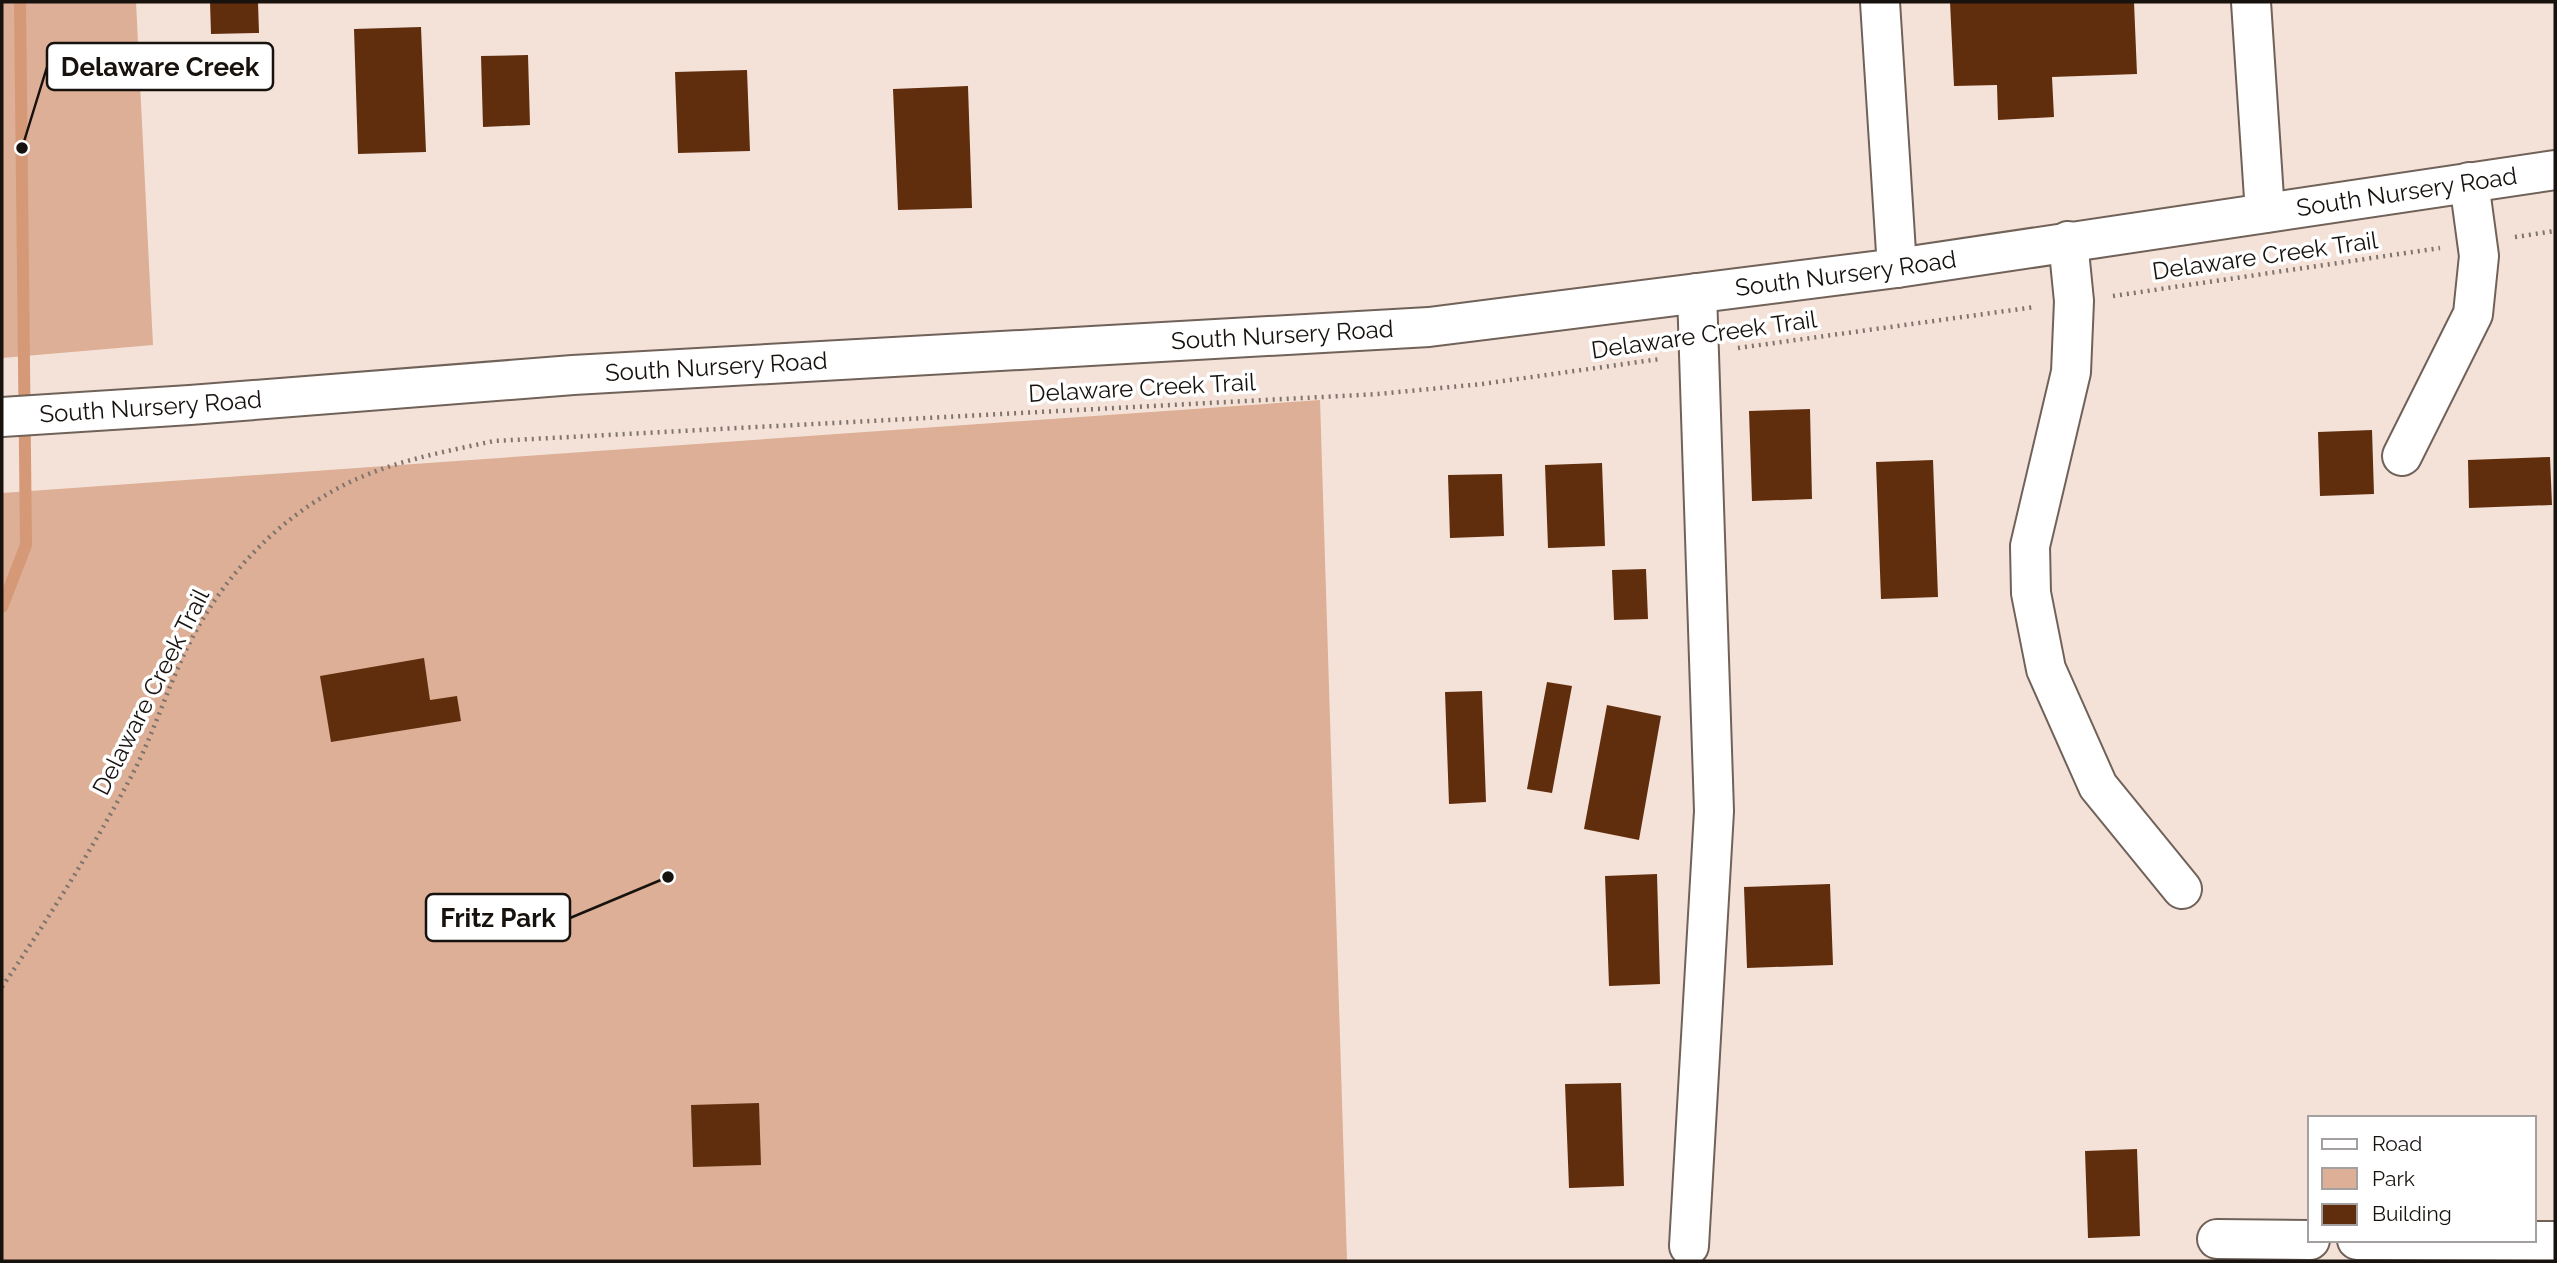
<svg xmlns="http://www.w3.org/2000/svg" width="2557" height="1263" font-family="Raleway,sans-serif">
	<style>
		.green { fill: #dcaf96 }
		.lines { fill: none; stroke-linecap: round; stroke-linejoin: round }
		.stream { stroke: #d59978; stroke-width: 12 }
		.building { fill: #612e0d }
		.minor-casing { stroke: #716259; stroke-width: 42 }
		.path { stroke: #7e736d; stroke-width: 4.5; stroke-dasharray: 2 5; stroke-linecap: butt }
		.minor { stroke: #fff; stroke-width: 38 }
		.labels { text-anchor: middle; stroke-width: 7; stroke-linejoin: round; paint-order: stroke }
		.street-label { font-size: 24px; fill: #18120f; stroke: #fff }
		.leader { fill: none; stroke: #18120f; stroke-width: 2.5 }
		.callout-dot { fill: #18120f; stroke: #fff; stroke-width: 2.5 }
		.callout { fill: #fff; stroke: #18120f; stroke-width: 2.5 }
		.callout-label { font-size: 26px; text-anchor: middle; font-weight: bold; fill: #18120f }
	</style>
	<rect width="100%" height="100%" fill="#f4e2d8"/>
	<path class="green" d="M 2,2 L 136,2 L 153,345 L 2,358 Z
		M 1320,400 L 1347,1261 L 2,1261 L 2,493 Z"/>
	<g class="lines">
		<path class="stream" d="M 2,607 L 26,545 L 20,2"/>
	</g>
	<path class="building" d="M 210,2 L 258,2 L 259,33 L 211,34 Z
		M 1950,2 L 2134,2 L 2137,74 L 2052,77 L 2054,117 L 1998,120 L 1997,85 L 1954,86 Z
		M 421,27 L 426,152 L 358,154 L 354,29 Z
		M 528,55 L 530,125 L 483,127 L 481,56 Z
		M 747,70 L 750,151 L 678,153 L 675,72 Z
		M 968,86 L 972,208 L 898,210 L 893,89 Z
		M 1810,409 L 1812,499 L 1752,501 L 1749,411 Z
		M 2372,430 L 2374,494 L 2320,496 L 2318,432 Z
		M 2550,457 L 2552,505 L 2469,508 L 2468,460 Z
		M 1933,460 L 1938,597 L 1881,599 L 1876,462 Z
		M 1602,463 L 1605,546 L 1548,548 L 1545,465 Z
		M 1502,474 L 1504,536 L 1450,538 L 1448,475 Z
		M 1646,569 L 1648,619 L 1614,620 L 1612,570 Z
		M 424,658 L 430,700 L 457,696 L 461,721 L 331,742 L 320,676 Z
		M 1547,682 L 1572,686 L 1552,793 L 1527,789 Z
		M 1482,691 L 1486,802 L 1449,804 L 1445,692 Z
		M 1607,705 L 1661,716 L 1639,840 L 1584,829 Z
		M 1657,874 L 1660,984 L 1609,986 L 1605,876 Z
		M 1830,884 L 1833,965 L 1747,968 L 1744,887 Z
		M 1621,1083 L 1624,1186 L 1569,1188 L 1565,1084 Z
		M 759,1103 L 761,1165 L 693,1167 L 691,1105 Z
		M 2137,1149 L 2140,1236 L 2088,1238 L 2085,1151 Z"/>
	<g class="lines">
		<g class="minor-casing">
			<g id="minor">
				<path d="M 1880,2 L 1897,268"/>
				<path d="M 2251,2 L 2265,213"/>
				<path d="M 2068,241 L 2074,301 L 2071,372 L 2030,546 L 2031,593 L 2046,669 L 2098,786 L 2182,889"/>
				<path id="s1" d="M 2,417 L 190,405 L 573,375 L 1429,327 L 1897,268 L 2555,170"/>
				<path d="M 2402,456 L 2473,314 L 2479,256 L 2469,182"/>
				<path d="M 2217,1239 L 2310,1240"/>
				<path d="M 2357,1240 L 2555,1241"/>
				<path d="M 1689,1246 L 1714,811 L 1697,293"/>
			</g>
		</g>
		<path class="path" d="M 2515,237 L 2555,231
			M 2113,296 L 2440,248
			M 1738,348 L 2035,307
			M 2,987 C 48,919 93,848 132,775 C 154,733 168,686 189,644 C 223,577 275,521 342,486 C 388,462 443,452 494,441 L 1378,394 L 1482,384 L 1660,359"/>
		<use href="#minor" class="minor"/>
	</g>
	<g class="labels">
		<g class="street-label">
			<text dy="8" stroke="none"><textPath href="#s1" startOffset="2417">South Nursery Road</textPath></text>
			<text transform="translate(2265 256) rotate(-8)" y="8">Delaware Creek Trail</text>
			<text dy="8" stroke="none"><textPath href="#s1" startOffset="1850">South Nursery Road</textPath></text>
			<text dy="8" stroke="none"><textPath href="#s1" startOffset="1283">South Nursery Road</textPath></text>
			<text transform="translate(1704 335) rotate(-8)" y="8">Delaware Creek Trail</text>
			<text dy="8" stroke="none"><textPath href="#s1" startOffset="716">South Nursery Road</textPath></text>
			<text transform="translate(1142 388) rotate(-3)" y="8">Delaware Creek Trail</text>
			<text dy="8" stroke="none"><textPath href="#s1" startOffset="149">South Nursery Road</textPath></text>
			<text transform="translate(151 692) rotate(-63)" y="8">Delaware Creek Trail</text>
		</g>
	</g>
	<path class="leader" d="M22 148L47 67M668 877L570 918"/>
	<g class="callout-dot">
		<circle cx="22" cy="148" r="7"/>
		<circle cx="668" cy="877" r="7"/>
	</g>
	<g class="callout">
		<rect x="47" y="43" width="226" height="47" rx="7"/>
		<rect x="426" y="894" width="144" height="47" rx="7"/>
	</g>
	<g class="callout-label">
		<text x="160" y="76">Delaware Creek</text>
		<text x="498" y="927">Fritz Park</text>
	</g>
	<rect width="2557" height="1263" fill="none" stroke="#18120f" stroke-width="7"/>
	<rect x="2308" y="1116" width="228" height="126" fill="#ffffff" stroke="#a3a09f" stroke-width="2"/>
	<rect x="2322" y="1139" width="35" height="10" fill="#ffffff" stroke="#a3a09f" stroke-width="2"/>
	<text x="2372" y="1151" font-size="21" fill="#18120f">Road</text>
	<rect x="2322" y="1168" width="35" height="21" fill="#dcaf96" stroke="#a3a09f" stroke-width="2"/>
	<text x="2372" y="1186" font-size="21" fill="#18120f">Park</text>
	<rect x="2322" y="1204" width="35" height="21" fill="#612e0d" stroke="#a3a09f" stroke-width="2"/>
	<text x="2372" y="1221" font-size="21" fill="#18120f">Building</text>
</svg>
